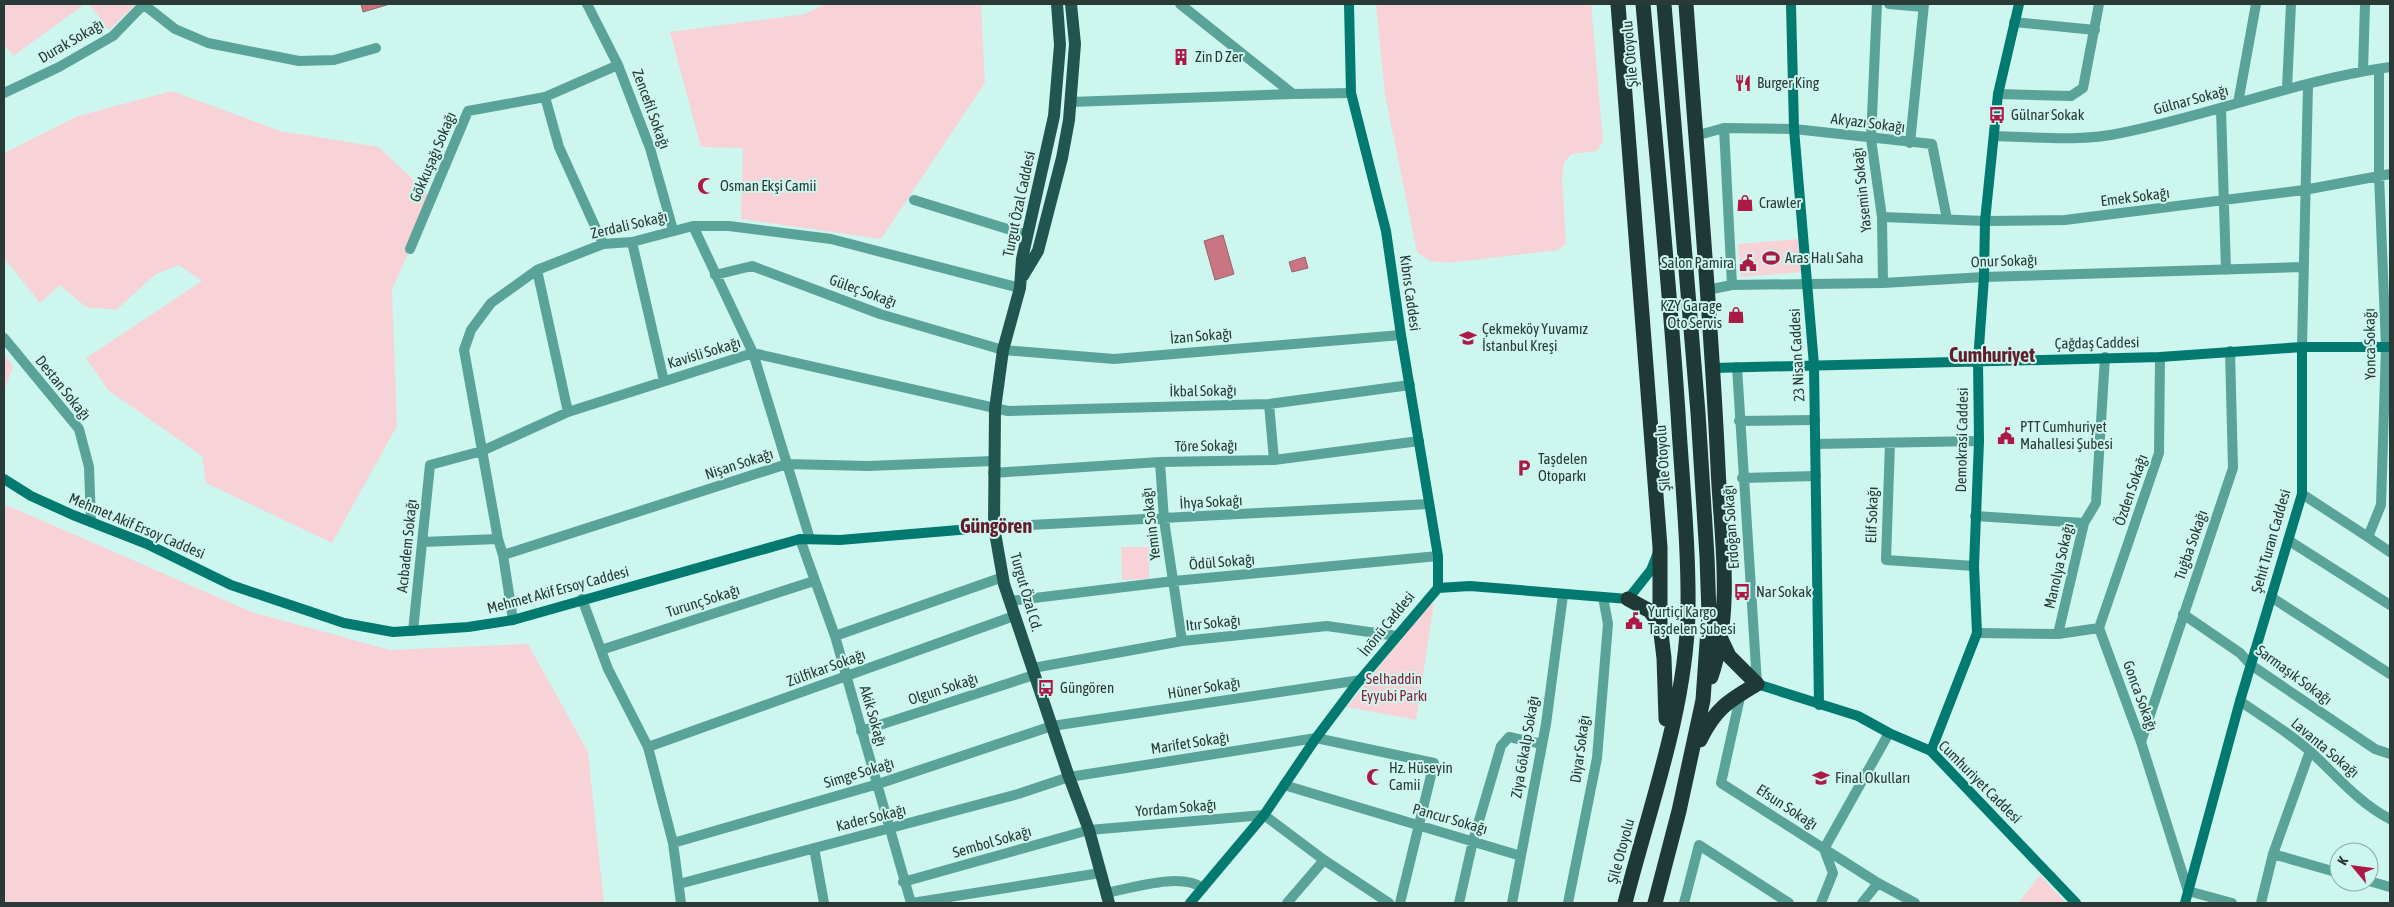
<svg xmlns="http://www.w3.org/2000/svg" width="2394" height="907" font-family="'Asap Condensed',sans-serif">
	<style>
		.green { fill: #f7d3d7 }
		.water { fill: #ca7582; stroke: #9a636c }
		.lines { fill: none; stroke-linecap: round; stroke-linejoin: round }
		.street { stroke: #59a399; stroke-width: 10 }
		.secondary { stroke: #027a70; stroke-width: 10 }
		.primary { stroke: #215650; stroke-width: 12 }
		.highway { stroke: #1f3936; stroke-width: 15 }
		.labels { text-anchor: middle; stroke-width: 4; stroke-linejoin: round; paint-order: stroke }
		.street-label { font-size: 15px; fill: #2a3a37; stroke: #cdf6ef }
		.poi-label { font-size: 15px; fill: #2a3a37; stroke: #cdf6ef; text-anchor: start }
		.park-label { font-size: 15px; fill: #89223c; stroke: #cdf6ef }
		.district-label { font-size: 20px; font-weight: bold; fill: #621d2c; stroke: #cdf6ef }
	</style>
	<rect width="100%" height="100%" fill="#cdf6ef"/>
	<path class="green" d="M 4,4 L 85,4 L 13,56 L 4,44 Z
		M 89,4 L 136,4 L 109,30 Z
		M 825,4 L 981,4 L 985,83 L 881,239 L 741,219 L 743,148 L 701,147 L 670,32 L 805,14 Z
		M 1376,4 L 1591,4 L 1603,141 L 1597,151 L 1571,154 L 1564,163 L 1562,178 L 1566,243 L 1558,250 L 1447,263 L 1430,261 L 1417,252 L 1385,95 Z
		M 172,91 L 280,131 L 379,147 L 433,199 L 392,289 L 397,426 L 332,543 L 206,483 L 202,456 L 108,390 L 86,358 L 202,281 L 179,265 L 156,274 L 116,310 L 86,307 L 60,285 L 40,303 L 4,258 L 4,153 L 78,116 Z
		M 1800,239 L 1803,272 L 1741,277 L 1738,244 Z
		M 4,354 L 13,366 L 4,391 Z
		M 4,504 L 252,612 L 390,650 L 528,644 L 588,752 L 604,903 L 4,903 Z
		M 1121,547 L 1149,547 L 1149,579 L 1122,580 Z
		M 1434,603 L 1416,720 L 1347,707 L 1425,609 Z
		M 2040,875 L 2066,903 L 2018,903 Z"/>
	<path class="water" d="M 361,4 L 390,4 L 363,12 Z
		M 1223,235 L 1234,274 L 1215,280 L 1204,241 Z
		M 1305,257 L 1308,268 L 1292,272 L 1289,262 Z"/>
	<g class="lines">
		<path class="street" d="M 143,4 L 175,29 L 208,43 L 299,61 L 334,60 L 376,48
			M 587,4 L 618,65 L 650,148 L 673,230
			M 1180,4 L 1293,94 L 1351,93
			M 1877,4 L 1871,139 L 1882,217 L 1883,283
			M 1889,4 L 1923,7
			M 2014,22 L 2095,30
			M 2363,71 L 2365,4
			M 2287,88 L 2291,4
			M 4,93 L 59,67 L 113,36 L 144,4
			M 1998,94 L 2071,96 L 2083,88 L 2099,4
			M 545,97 L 559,147 L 603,244
			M 1071,102 L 1293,94
			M 2238,103 L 2256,4
			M 2221,109 L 2226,270
			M 1724,128 L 1732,285
			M 1695,136 L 1724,128 L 1794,129 L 1932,144 L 1947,219
			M 1995,136 C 2036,137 2081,142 2121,133 C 2212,115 2298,80 2390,67
			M 1910,143 L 1924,4
			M 914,200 L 1027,235
			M 1882,217 L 1985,221 L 2065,220 L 2304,190 L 2390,174
			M 693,226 L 753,353 L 810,539
			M 632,242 L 664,381
			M 410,249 L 468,111 L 545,97 L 618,65
			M 537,270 L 568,412
			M 715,275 L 752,266 L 880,314 L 1003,350 L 1114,359 L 1401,335
			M 1707,290 L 1732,285 L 1883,283 L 1984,277 L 2302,267
			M 4,338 L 79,429 L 89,467 L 91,522
			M 2302,347 L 2308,85
			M 1737,367 L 1757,684
			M 1269,404 L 1274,460
			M 1739,421 L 1815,420
			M 1890,443 L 1886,560 L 1974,566
			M 1815,444 L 1979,441
			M 1160,462 L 1164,520 L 1182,641
			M 993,473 L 1160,462 L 1274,460 L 1419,441
			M 1742,478 L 1816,476
			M 2302,494 L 2368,537 L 2381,505 L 2386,347 L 2379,175 L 2379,69
			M 1975,516 L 2084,523
			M 994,527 L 1429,504
			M 2368,537 L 2390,552
			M 800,539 L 835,636 L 911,903
			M 2288,540 L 2390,605
			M 422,542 L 498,539
			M 503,555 L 787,464 L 868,466 L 993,461
			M 2271,597 L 2390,674
			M 582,599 L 608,669 L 648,747 L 673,843 L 681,903
			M 1010,601 L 1174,581 L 1438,556
			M 2183,614 L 2240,653 L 2251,665 L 2375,749 L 2390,754
			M 513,620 L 503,555 L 498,539 L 464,350 L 471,330 L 491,303 L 537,270 L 603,244 L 632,242 L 693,226 L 729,226 L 831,239 L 1020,288
			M 2099,628 L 2159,453 L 2160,357
			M 413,631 L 430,465 L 482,451 L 568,412 L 753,353 L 1008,411 L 1269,404 L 1410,385
			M 1977,633 L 2058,634 L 2099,628 L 2141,742 L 2188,891 L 2232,903
			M 2058,634 L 2084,523 L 2096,503 L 2105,357
			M 835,636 L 1003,577
			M 601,650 L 814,581
			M 1033,668 L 1182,641 L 1327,626 L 1397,636
			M 1741,693 L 1721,783 L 1878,883 L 1915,903
			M 2240,701 C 2264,718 2290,733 2312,753 C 2336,775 2360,804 2390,819
			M 861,731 L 1034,675
			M 2141,742 L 2233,468 L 2230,351
			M 648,747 L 1014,616
			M 1284,785 L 1521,856
			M 673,843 L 878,784 L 1052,726 L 1361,680
			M 814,848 L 824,903
			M 2273,854 L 2339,873
			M 2369,881 L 2390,887
			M 903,882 L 1089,830 L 1264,815 L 1324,860 L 1389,903
			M 679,884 L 1018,794 L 1069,777 L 1316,738 L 1434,763 L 1400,903
			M 1106,893 C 1133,888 1180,872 1203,888
			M 912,903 L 1100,873
			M 1287,903 L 1324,860
			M 1459,903 L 1473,841 L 1501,746 L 1509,737 L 1542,744
			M 1512,903 L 1546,724 L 1563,595
			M 1568,903 L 1597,758 L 1608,624 L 1603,597
			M 1684,903 L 1699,845 L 1789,903
			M 1821,903 L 1833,873 L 1824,849 L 1889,733
			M 1862,903 L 1878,883
			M 2261,903 L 2273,854 L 2310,751"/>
		<path class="secondary" d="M 1349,4 L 1351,93 L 1386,231 L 1401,335 L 1438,556 L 1438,588
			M 1791,4 L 1794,129 L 1814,365 L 1819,705
			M 1713,368 L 2160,357 L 2302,347 L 2390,347
			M 4,479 L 31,496 L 73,515 L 147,544 L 231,585 L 344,623 L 393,632 L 468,627 L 513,620 L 800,539 L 840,540 L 994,527
			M 1757,684 L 1858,716 L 1889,733 L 1931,751 L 2076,903
			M 1931,751 L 1977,633 L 1974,566 L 1979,441 L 1978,361 L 1984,277 L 1985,221 L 1998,94 L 2019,4
			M 1190,903 L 1264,815 L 1316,738 L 1355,686 L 1438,588 L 1470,586 L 1628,599 L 1651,570 L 1657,555
			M 2185,903 L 2240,701 L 2302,494 L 2302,347"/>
		<path class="primary" d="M 1057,4 L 1060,45 L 1054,116 L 1022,259 L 1020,288 L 1003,350 L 995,409 L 994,527 L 1004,584 L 1069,777 L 1089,830 L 1109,903
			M 1023,276 L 1038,251 L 1062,158 L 1069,120 L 1075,44 L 1071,4"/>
		<path class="highway" d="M 1618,4 L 1660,547 L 1660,625 L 1664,658 L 1666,719
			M 1686,4 C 1697,158 1711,312 1718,467 C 1721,538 1734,608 1711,677
			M 1628,599 L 1650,611 L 1660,625
			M 1700,740 C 1715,709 1728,701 1757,684 L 1729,656 L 1719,635
			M 1625,903 C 1649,808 1685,713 1688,614 C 1689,547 1682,480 1678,413 C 1669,277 1655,140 1643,4
			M 1655,903 L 1679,811 L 1703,700 L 1709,614 L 1707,557 L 1698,413 L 1664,4"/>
	</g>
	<defs>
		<g id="building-bare" transform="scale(1.35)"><path d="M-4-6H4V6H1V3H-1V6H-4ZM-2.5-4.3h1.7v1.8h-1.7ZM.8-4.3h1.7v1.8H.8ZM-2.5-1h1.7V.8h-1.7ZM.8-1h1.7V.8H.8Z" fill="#ad1947" stroke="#cdf6ef" stroke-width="2.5" paint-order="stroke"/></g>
		<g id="restaurant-bare" transform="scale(1.35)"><path d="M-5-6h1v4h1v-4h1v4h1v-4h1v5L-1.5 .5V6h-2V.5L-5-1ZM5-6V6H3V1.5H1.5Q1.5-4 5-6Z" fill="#ad1947" stroke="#cdf6ef" stroke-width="2.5" paint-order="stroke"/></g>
		<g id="bus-bare" transform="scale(1.35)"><path d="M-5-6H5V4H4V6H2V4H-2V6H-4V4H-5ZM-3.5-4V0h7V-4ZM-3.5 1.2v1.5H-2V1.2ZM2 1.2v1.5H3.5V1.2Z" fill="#ad1947" stroke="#cdf6ef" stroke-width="2.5" paint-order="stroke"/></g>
		<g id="mosque-bare" transform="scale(1.35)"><path d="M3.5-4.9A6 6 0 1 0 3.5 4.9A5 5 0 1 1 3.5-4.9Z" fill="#ad1947" stroke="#cdf6ef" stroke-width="2.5" paint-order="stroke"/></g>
		<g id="shop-bare" transform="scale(1.35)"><path d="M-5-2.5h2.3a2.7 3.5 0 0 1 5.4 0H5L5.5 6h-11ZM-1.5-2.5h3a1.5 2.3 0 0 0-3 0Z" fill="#ad1947" stroke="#cdf6ef" stroke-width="2.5" paint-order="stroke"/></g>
		<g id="stadium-bare" transform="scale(1.35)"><path d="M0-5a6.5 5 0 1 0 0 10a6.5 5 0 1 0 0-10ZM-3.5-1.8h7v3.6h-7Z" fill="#ad1947" stroke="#cdf6ef" stroke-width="2.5" paint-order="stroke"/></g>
		<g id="civic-bare" transform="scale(1.35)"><path d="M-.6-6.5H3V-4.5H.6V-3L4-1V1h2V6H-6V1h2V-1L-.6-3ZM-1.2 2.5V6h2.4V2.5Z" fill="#ad1947" stroke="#cdf6ef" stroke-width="2.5" paint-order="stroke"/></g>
		<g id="school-bare" transform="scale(1.35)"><path d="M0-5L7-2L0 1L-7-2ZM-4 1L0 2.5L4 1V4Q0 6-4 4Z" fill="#ad1947" stroke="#cdf6ef" stroke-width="2.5" paint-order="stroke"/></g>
		<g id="parking-bare" transform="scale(1.35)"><path d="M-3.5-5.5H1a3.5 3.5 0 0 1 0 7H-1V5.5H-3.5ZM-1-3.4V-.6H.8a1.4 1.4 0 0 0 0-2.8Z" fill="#ad1947" stroke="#cdf6ef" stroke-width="2.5" paint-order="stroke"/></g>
	</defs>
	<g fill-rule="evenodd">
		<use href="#building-bare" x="1181" y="57"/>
		<use href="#restaurant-bare" x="1743" y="83"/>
		<use href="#bus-bare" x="1997" y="115"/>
		<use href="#mosque-bare" x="706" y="186"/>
		<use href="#shop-bare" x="1745" y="203"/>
		<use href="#stadium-bare" x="1771" y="258"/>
		<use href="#civic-bare" x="1748" y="263"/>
		<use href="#shop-bare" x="1736" y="315"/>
		<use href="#school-bare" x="1468" y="338"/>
		<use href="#civic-bare" x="2006" y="436"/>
		<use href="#parking-bare" x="1524" y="468"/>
		<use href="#bus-bare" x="1742" y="592"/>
		<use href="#civic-bare" x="1634" y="621"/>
		<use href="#bus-bare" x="1046" y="688"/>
		<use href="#mosque-bare" x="1375" y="777"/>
		<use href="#school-bare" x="1821" y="778"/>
	</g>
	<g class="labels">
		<g class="street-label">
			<text transform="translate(71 41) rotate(-30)" y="5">Durak Sokağı</text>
			<text transform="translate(1630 54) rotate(-95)" y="5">Şile Otoyolu</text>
			<text transform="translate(2191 100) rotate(-15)" y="5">Gülnar Sokağı</text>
			<text transform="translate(651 109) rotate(70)" y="5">Zencefil Sokağı</text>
			<text transform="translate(1868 123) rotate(7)" y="5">Akyazı Sokağı</text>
			<text transform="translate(433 157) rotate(-67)" y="5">Gökkuşağı Sokağı</text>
			<text transform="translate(1862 190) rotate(-96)" y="5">Yasemin Sokağı</text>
			<text transform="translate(2135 197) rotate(-7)" y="5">Emek Sokağı</text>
			<text transform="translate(1019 204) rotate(-78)" y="5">Turgut Özal Caddesi</text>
			<text transform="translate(629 225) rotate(-13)" y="5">Zerdali Sokağı</text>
			<text transform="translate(2004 261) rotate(-2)" y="5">Onur Sokağı</text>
			<text transform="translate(863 291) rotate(20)" y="5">Güleç Sokağı</text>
			<text transform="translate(1410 293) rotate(82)" y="5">Kıbrıs Caddesi</text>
			<text transform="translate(1201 336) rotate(-5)" y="5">İzan Sokağı</text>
			<text transform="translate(2097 343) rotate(-1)" y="5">Çağdaş Caddesi</text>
			<text transform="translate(2370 344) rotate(-91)" y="5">Yonca Sokağı</text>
			<text transform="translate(704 353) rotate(-17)" y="5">Kavisli Sokağı</text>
			<text transform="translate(1797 355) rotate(-93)" y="5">23 Nisan Caddesi</text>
			<text transform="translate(63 388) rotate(51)" y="5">Destan Sokağı</text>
			<text transform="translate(1203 391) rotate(-1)" y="5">İkbal Sokağı</text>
			<text transform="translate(1962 440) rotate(-89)" y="5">Demokrasi Caddesi</text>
			<text transform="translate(1206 446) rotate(-1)" y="5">Töre Sokağı</text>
			<text transform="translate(1663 458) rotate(-94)" y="5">Şile Otoyolu</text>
			<text transform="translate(739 464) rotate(-18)" y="5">Nişan Sokağı</text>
			<text transform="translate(2131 490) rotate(-71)" y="5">Özden Sokağı</text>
			<text transform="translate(1211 502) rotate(-3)" y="5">İhya Sokağı</text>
			<text transform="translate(1872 515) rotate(-88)" y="5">Elif Sokağı</text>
			<text transform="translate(1151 524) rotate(-97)" y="5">Yemin Sokağı</text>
			<text transform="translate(137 526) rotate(23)" y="5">Mehmet Akif Ersoy Caddesi</text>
			<text transform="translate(1731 527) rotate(-94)" y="5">Erdoğan Sokağı</text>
			<text transform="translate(2271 541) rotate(-74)" y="5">Şehit Turan Caddesi</text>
			<text transform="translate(2191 545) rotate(-71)" y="5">Tuğba Sokağı</text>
			<text transform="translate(407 546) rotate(-84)" y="5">Acıbadem Sokağı</text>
			<text transform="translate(1222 562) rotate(-5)" y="5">Ödül Sokağı</text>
			<text transform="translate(2059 566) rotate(-77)" y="5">Manolya Sokağı</text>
			<text transform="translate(558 590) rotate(-15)" y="5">Mehmet Akif Ersoy Caddesi</text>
			<text transform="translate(1026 592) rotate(74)" y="5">Turgut Özal Cd.</text>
			<text transform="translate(703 601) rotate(-18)" y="5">Turunç Sokağı</text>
			<text transform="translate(1213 623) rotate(-6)" y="5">Itır Sokağı</text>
			<text transform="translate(1387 624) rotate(-51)" y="5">İnönü Caddesi</text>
			<text transform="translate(826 668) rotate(-20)" y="5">Zülfikar Sokağı</text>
			<text transform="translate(2294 675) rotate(36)" y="5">Sarmaşık Sokağı</text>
			<text transform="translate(1204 688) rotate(-9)" y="5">Hüner Sokağı</text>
			<text transform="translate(943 689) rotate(-18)" y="5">Olgun Sokağı</text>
			<text transform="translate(2140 696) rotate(70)" y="5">Gonca Sokağı</text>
			<text transform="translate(873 716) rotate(74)" y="5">Akik Sokağı</text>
			<text transform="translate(1190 743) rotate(-9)" y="5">Marifet Sokağı</text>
			<text transform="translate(1525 747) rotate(-80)" y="5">Ziya Gökalp Sokağı</text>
			<text transform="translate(2325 748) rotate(40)" y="5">Lavanta Sokağı</text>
			<text transform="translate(1580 749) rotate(-82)" y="5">Diyar Sokağı</text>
			<text transform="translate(859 773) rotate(-17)" y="5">Simge Sokağı</text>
			<text transform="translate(1980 782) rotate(45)" y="5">Cumhuriyet Caddesi</text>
			<text transform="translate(1787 807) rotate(33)" y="5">Efsun Sokağı</text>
			<text transform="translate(1176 808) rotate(-5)" y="5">Yordam Sokağı</text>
			<text transform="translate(871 818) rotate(-14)" y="5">Kader Sokağı</text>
			<text transform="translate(1450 819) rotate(16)" y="5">Pancur Sokağı</text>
			<text transform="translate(992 842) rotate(-16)" y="5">Sembol Sokağı</text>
			<text transform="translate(1621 851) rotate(-75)" y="5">Şile Otoyolu</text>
		</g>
		<g class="poi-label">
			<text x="1195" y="62">Zin D Zer</text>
			<text x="1757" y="88">Burger King</text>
			<text x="2011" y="120">Gülnar Sokak</text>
			<text x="720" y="191">Osman Ekşi Camii</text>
			<text x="1759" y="208">Crawler</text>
			<text x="1785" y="263">Aras Halı Saha</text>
			<text x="1734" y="268" text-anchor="end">Salon Pamira</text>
			<text x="1722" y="311" text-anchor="end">KZY Garage<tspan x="1722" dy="17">Oto Servis</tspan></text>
			<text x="1482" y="334">Çekmeköy Yuvamız<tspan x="1482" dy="17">İstanbul Kreşi</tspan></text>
			<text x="2020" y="432">PTT Cumhuriyet<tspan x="2020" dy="17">Mahallesi Şubesi</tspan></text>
			<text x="1538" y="464">Taşdelen<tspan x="1538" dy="17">Otoparkı</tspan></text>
			<text x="1756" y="597">Nar Sokak</text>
			<text x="1648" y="617">Yurtiçi Kargo<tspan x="1648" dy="17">Taşdelen Şubesi</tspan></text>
			<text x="1060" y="693">Güngören</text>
			<text x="1389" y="773">Hz. Hüseyin<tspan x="1389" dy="17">Camii</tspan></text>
			<text x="1835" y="783">Final Okulları</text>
		</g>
		<g class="park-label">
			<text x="1394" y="684">Selhaddin<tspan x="1394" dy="17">Eyyubi Parkı</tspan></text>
		</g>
		<g class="district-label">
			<text x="1992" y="362">Cumhuriyet</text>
			<text x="996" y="533">Güngören</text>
		</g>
	</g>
	<rect width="2394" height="907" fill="none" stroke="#2a3a37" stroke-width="10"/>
	<g transform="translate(2354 867) rotate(299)"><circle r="24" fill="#cdf6ef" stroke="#8caba5"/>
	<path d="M0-4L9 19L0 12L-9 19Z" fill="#ad1947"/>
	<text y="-8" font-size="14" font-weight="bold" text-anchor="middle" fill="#2a3a37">K</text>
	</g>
</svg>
